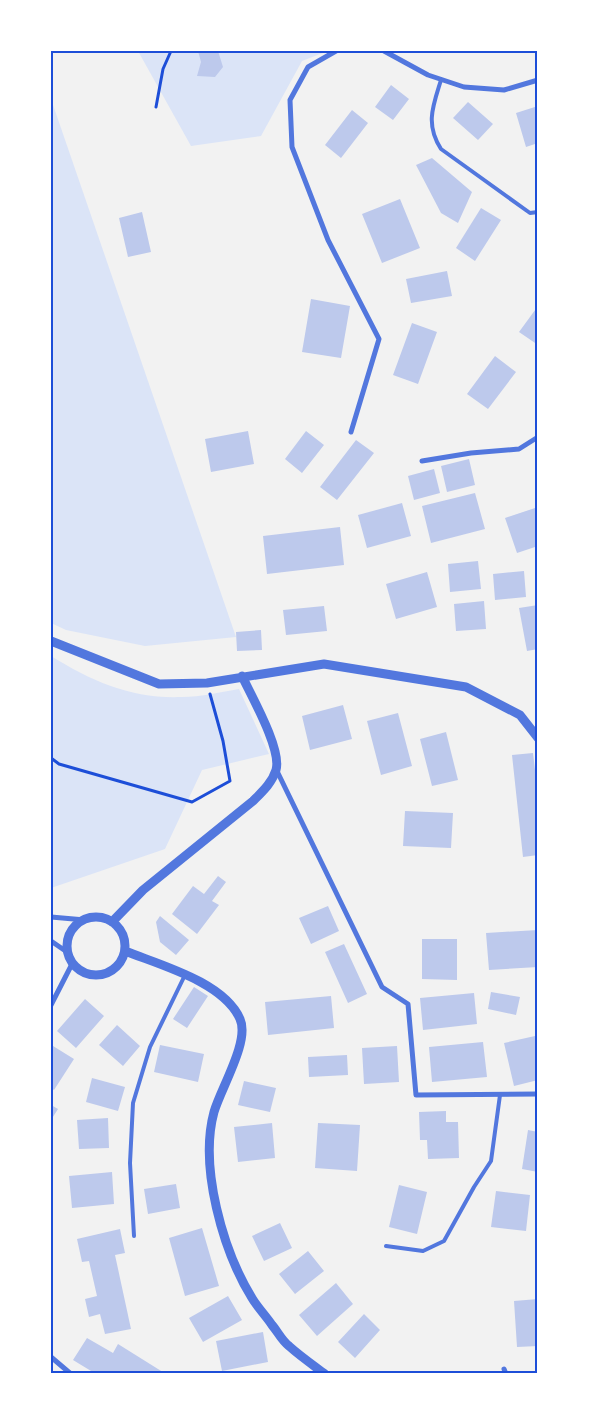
<svg xmlns="http://www.w3.org/2000/svg" width="589" height="1425" font-family="Literata,serif">
	<style>
		.green { fill: #dbe4f7 }
		.building { fill: #bdc9ec }
		.lines { fill: none; stroke-linecap: round; stroke-linejoin: round }
		.path { stroke: #1d4ed8; stroke-width: 3 }
		.service { stroke: #5277de; stroke-width: 4 }
		.minor { stroke: #5277de; stroke-width: 5 }
		.tertiary { stroke: #5277de; stroke-width: 9 }
		.neatline { fill: none; stroke: #1d4ed8; stroke-width: 2 }
	</style>
	<rect width="100%" height="100%" fill="#f2f2f2"/>
	<path class="green" d="M 138,51 L 328,51 L 302,61 L 261,136 L 191,146 Z
		M 51,99 L 236,637 L 145,646 L 66,630 L 51,623 Z
		M 51,656 C 93,682 132,699 182,697 C 201,697 221,692 239,689 L 269,754 L 202,770 L 165,849 L 51,888 Z"/>
	<path class="building" d="M 198,51 L 218,51 L 223,67 L 215,77 L 197,76 L 201,62 Z
		M 391,85 L 409,99 L 393,120 L 375,107 Z
		M 468,102 L 493,124 L 478,140 L 453,118 Z
		M 538,106 L 538,143 L 526,147 L 516,113 Z
		M 352,110 L 368,123 L 341,158 L 325,145 Z
		M 432,158 L 472,192 L 458,223 L 441,213 L 416,165 Z
		M 400,199 L 420,248 L 382,263 L 362,214 Z
		M 481,208 L 501,220 L 475,261 L 456,248 Z
		M 142,212 L 151,252 L 128,257 L 119,218 Z
		M 447,271 L 452,296 L 411,303 L 406,279 Z
		M 311,299 L 350,306 L 341,358 L 302,352 Z
		M 538,306 L 538,345 L 519,332 Z
		M 412,323 L 437,332 L 418,384 L 393,375 Z
		M 495,356 L 516,372 L 488,409 L 467,394 Z
		M 248,431 L 254,464 L 211,472 L 205,439 Z
		M 306,431 L 324,445 L 302,473 L 285,459 Z
		M 356,440 L 374,453 L 337,500 L 320,487 Z
		M 469,459 L 475,485 L 447,492 L 441,466 Z
		M 434,469 L 440,493 L 414,500 L 408,476 Z
		M 475,493 L 485,529 L 431,543 L 422,506 Z
		M 402,503 L 411,536 L 367,548 L 358,515 Z
		M 538,507 L 538,546 L 517,553 L 505,518 Z
		M 340,527 L 344,565 L 267,574 L 263,536 Z
		M 478,561 L 481,589 L 450,592 L 448,564 Z
		M 524,571 L 526,597 L 495,600 L 493,574 Z
		M 427,572 L 437,607 L 396,619 L 386,584 Z
		M 484,601 L 486,629 L 456,631 L 454,604 Z
		M 538,605 L 538,649 L 527,651 L 519,608 Z
		M 324,606 L 327,631 L 286,635 L 283,610 Z
		M 261,630 L 262,650 L 237,651 L 236,632 Z
		M 343,705 L 352,739 L 310,750 L 302,716 Z
		M 398,713 L 412,766 L 381,775 L 367,721 Z
		M 446,732 L 458,780 L 432,786 L 420,739 Z
		M 533,753 L 538,795 L 538,855 L 523,857 L 512,755 Z
		M 405,811 L 453,813 L 451,848 L 403,846 Z
		M 218,876 L 226,882 L 212,901 L 219,905 L 197,934 L 172,914 L 193,886 L 204,894 Z
		M 328,906 L 339,931 L 311,944 L 299,918 Z
		M 160,916 L 189,940 L 176,955 L 160,942 L 156,922 Z
		M 538,930 L 538,967 L 489,970 L 486,933 Z
		M 422,939 L 457,939 L 457,980 L 422,979 Z
		M 344,944 L 367,994 L 348,1003 L 325,952 Z
		M 194,987 L 208,996 L 187,1028 L 173,1019 Z
		M 491,992 L 520,997 L 516,1015 L 488,1009 Z
		M 474,993 L 477,1024 L 423,1030 L 420,998 Z
		M 331,996 L 334,1028 L 268,1035 L 265,1002 Z
		M 85,999 L 104,1016 L 76,1048 L 57,1031 Z
		M 117,1025 L 140,1046 L 123,1066 L 99,1045 Z
		M 535,1036 L 538,1049 L 538,1080 L 514,1086 L 504,1043 Z
		M 483,1042 L 487,1077 L 432,1082 L 429,1047 Z
		M 160,1045 L 204,1054 L 198,1082 L 154,1072 Z
		M 53,1046 L 74,1059 L 54,1090 L 51,1088 L 51,1049 Z
		M 397,1046 L 399,1082 L 364,1084 L 362,1048 Z
		M 347,1055 L 348,1075 L 309,1077 L 308,1057 Z
		M 92,1078 L 125,1087 L 118,1111 L 86,1102 Z
		M 244,1081 L 276,1088 L 270,1112 L 238,1105 Z
		M 51,1105 L 58,1109 L 51,1120 Z
		M 446,1111 L 446,1122 L 458,1122 L 459,1158 L 428,1159 L 427,1140 L 420,1140 L 419,1112 Z
		M 108,1118 L 109,1148 L 79,1149 L 77,1120 Z
		M 272,1123 L 275,1158 L 238,1162 L 234,1127 Z
		M 318,1123 L 360,1125 L 357,1171 L 315,1168 Z
		M 528,1130 L 538,1132 L 538,1172 L 522,1169 Z
		M 112,1172 L 114,1204 L 72,1208 L 69,1176 Z
		M 176,1184 L 180,1208 L 148,1214 L 144,1189 Z
		M 399,1185 L 427,1192 L 417,1234 L 389,1227 Z
		M 496,1191 L 530,1195 L 526,1231 L 491,1227 Z
		M 280,1223 L 292,1248 L 264,1261 L 252,1236 Z
		M 202,1228 L 219,1286 L 185,1296 L 169,1238 Z
		M 120,1229 L 125,1253 L 115,1255 L 131,1329 L 105,1334 L 100,1314 L 89,1317 L 85,1299 L 97,1296 L 89,1261 L 82,1262 L 77,1239 Z
		M 308,1251 L 324,1271 L 295,1294 L 279,1274 Z
		M 336,1283 L 353,1304 L 317,1336 L 299,1315 Z
		M 228,1296 L 242,1320 L 203,1342 L 189,1318 Z
		M 538,1299 L 538,1346 L 517,1347 L 514,1301 Z
		M 364,1314 L 380,1330 L 355,1358 L 338,1342 Z
		M 263,1332 L 268,1362 L 222,1371 L 216,1341 Z
		M 87,1338 L 113,1353 L 118,1344 L 166,1374 L 96,1374 L 73,1360 Z"/>
	<g class="lines">
		<path class="path" d="M 156,107 L 163,69 L 171,51
			M 51,758 L 59,764 L 192,802 L 230,781 L 223,741 L 210,694"/>
		<path class="service" d="M 441,80 C 433,106 425,124 441,149 L 530,213 L 538,212
			M 134,1236 L 130,1163 L 133,1103 L 150,1047 L 185,975
			M 386,1246 L 423,1251 L 444,1241 L 474,1187 L 491,1161 L 500,1095"/>
		<path class="minor" d="M 336,51 L 308,67 L 290,100 L 292,147 L 328,240 L 379,339 L 351,432
			M 384,51 L 428,75 L 464,87 L 504,90 L 538,80
			M 422,461 L 471,453 L 519,449 L 538,437
			M 276,769 L 382,987 L 408,1004 L 416,1095 L 538,1094
			M 51,917 L 85,920
			M 51,941 L 67,952
			M 51,1005 L 72,964
			M 51,1357 L 71,1374
			M 504,1369 L 506,1374"/>
		<path class="tertiary" d="M 51,641 L 159,684 L 207,683 L 324,664 L 466,687 L 520,715 L 538,738
			M67 946a29 29 0 1 1 58 0a29 29 0 1 1-58 0Z
			M 112,922 L 143,890 L 253,801 C 262,792 272,783 276,770 C 282,750 252,697 242,676
			M 125,951 C 160,965 224,982 240,1019 C 250,1041 221,1088 214,1112 C 199,1167 223,1251 252,1298 C 258,1308 266,1316 272,1325 C 278,1332 282,1341 289,1346 C 300,1356 313,1365 325,1374"/>
	</g>
	<rect width="589" height="1425" fill="none" stroke="#ffffff" stroke-width="105"/>
	<rect x="52" y="52" width="484" height="1320" class="neatline"/>
</svg>
